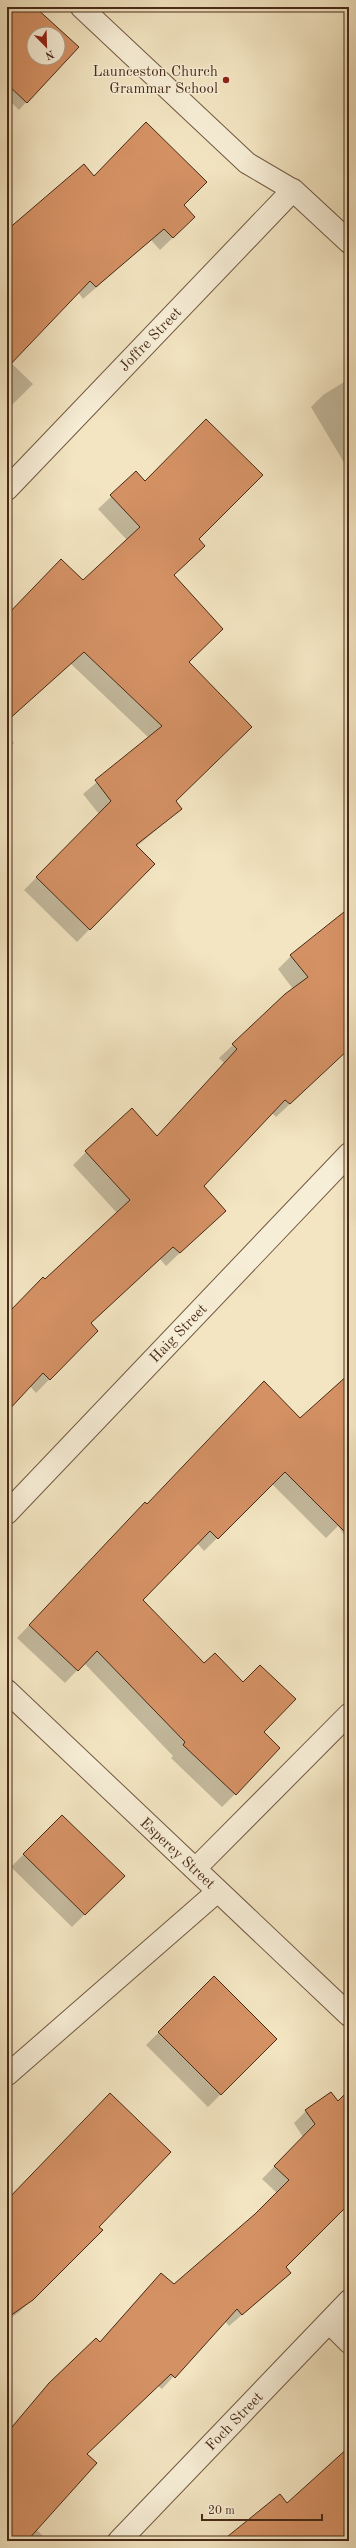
<svg xmlns="http://www.w3.org/2000/svg" width="356" height="2548" font-family="'Old Standard TT',serif">
	<style>
		.shadow { fill: #0003; fill-rule: evenodd }
		.building { fill: #d49164; stroke: #482a17; fill-rule: evenodd }
		.lines { fill: none; stroke-linecap: round; stroke-linejoin: round }
		.service-casing { stroke: #735942; stroke-width: 23 }
		.minor-casing { stroke: #735942; stroke-width: 24 }
		.service { stroke: #f7eed7; stroke-width: 21 }
		.minor { stroke: #f7eed7; stroke-width: 22 }
		.poi-dot { fill: #8f2418; stroke: #f7eed7; stroke-width: 1.5 }
		.labels { text-anchor: middle; stroke-width: 3; stroke-linejoin: round; paint-order: stroke }
		.poi-label { font-size: 15px; fill: #482a17; stroke: #f7eed7; text-anchor: end }
		.street-label { font-size: 15px; fill: #482a17; stroke: #f7eed7 }
	</style>
	<rect width="100%" height="100%" fill="#f3e5c2"/>
	<filter id="stains"><feTurbulence type="fractalNoise" baseFrequency=".005" numOctaves="4"/><feColorMatrix values="0 0 0 0 .2 0 0 0 0 .09 0 0 0 0 .02 0 0 0 .5 -.17"/></filter>
	<radialGradient id="worn" r=".72"><stop offset=".6" stop-color="#630" stop-opacity="0"/><stop offset="1" stop-color="#630" stop-opacity=".3"/></radialGradient>
	<path class="shadow" d="M 7,7 L 33,7 L 77,47 L 19,110 L 7,98 ZM 34,34 L 58,34 L 58,58 L 34,58 Z
		M 94,177 L 182,205 L 194,217 L 160,250 L 151,240 L 83,299 L 78,292 L 11,363 L 33,384 L 7,410 L 7,231 Z
		M 349,379 L 349,471 L 311,407 L 323,395 Z
		M 136,473 L 198,539 L 173,576 L 188,662 L 175,801 L 181,809 L 136,847 L 154,864 L 77,942 L 24,890 L 99,814 L 83,794 L 149,738 L 71,664 L 7,721 L 7,608 L 11,612 L 83,582 L 127,540 L 98,509 Z
		M 7,736 L 14,743 L 7,749 Z
		M 349,932 L 349,1033 L 327,1069 L 276,1117 L 272,1113 L 203,1186 L 225,1211 L 166,1266 L 160,1259 L 90,1324 L 97,1331 L 36,1393 L 30,1386 L 7,1411 L 7,1316 L 117,1213 L 73,1165 L 86,1152 L 157,1137 L 224,1063 L 219,1058 L 293,989 L 278,969 L 291,956 Z
		M 300,1419 L 349,1439 L 349,1542 L 338,1526 L 326,1538 L 272,1484 L 204,1551 L 197,1543 L 142,1600 L 235,1794 L 222,1807 L 171,1758 L 173,1756 L 84,1663 L 65,1683 L 17,1638 L 145,1503 L 147,1505 Z
		M 62,1816 L 123,1876 L 72,1927 L 11,1867 Z
		M 214,1978 L 276,2039 L 208,2107 L 146,2045 Z
		M 306,2111 L 349,2117 L 349,2202 L 285,2267 L 290,2273 L 277,2285 L 229,2326 L 225,2321 L 162,2389 L 158,2386 L 86,2454 L 36,2529 L 48,2541 L 7,2541 L 7,2432 L 50,2383 L 99,2343 L 149,2286 L 174,2285 L 255,2216 L 277,2193 L 262,2179 L 303,2137 L 294,2123 Z
		M 7,2200 L 98,2227 L 101,2230 L 19,2312 L 7,2321 Z"/>
	<path class="building" d="M 7,7 L 35,7 L 79,47 L 27,103 L 7,84 ZM 34,34 L 58,34 L 58,58 L 34,58 Z
		M 146,122 L 207,182 L 184,205 L 195,217 L 173,238 L 164,229 L 96,287 L 90,281 L 7,368 L 7,230 L 84,164 L 94,176 Z
		M 206,419 L 263,475 L 199,539 L 205,546 L 174,575 L 223,629 L 189,662 L 252,727 L 176,801 L 182,809 L 136,845 L 155,864 L 90,930 L 36,877 L 111,801 L 95,780 L 162,726 L 84,652 L 7,721 L 7,615 L 61,559 L 83,580 L 140,527 L 110,495 L 136,471 L 145,481 Z
		M 349,908 L 349,1049 L 290,1104 L 285,1100 L 204,1186 L 226,1211 L 180,1253 L 173,1247 L 91,1323 L 98,1331 L 50,1380 L 43,1373 L 7,1412 L 7,1314 L 43,1277 L 45,1279 L 130,1200 L 85,1151 L 132,1108 L 157,1136 L 237,1049 L 232,1044 L 285,994 L 308,977 L 290,955 Z
		M 349,1374 L 349,1536 L 285,1472 L 218,1539 L 210,1531 L 143,1600 L 204,1663 L 215,1653 L 243,1682 L 260,1665 L 296,1699 L 264,1732 L 280,1748 L 236,1795 L 183,1745 L 185,1742 L 97,1651 L 78,1671 L 29,1625 L 145,1502 L 147,1504 L 264,1381 L 300,1418 Z
		M 62,1815 L 125,1876 L 85,1915 L 23,1854 Z
		M 214,1976 L 277,2039 L 221,2095 L 158,2032 Z
		M 349,2090 L 349,2204 L 286,2267 L 291,2273 L 242,2315 L 237,2309 L 175,2378 L 171,2374 L 87,2454 L 97,2463 L 27,2541 L 7,2541 L 7,2433 L 49,2383 L 96,2338 L 100,2342 L 161,2273 L 174,2284 L 255,2214 L 289,2180 L 274,2166 L 315,2124 L 305,2110 L 331,2092 L 338,2101 Z
		M 110,2093 L 171,2152 L 99,2227 L 103,2230 L 33,2300 L 7,2318 L 7,2200 Z
		M 349,2447 L 349,2541 L 222,2541 L 280,2494 L 287,2503 Z"/>
	<g class="lines">
		<g class="service-casing">
			<path id="service" d="M 81,7 L 247,163 L 293,190
				M 195,1869 L 349,1714
				M 7,2075 L 218,1891"/>
		</g>
		<g class="minor-casing">
			<path id="minor" d="M 7,489 L 293,190 L 349,242
				M 7,1513 L 349,1154
				M 7,1691 L 349,2015
				M 329,2322 L 349,2342
				M 119,2541 L 349,2301"/>
		</g>
		<use href="#service" class="service"/>
		<use href="#minor" class="minor"/>
	</g>
	<circle class="poi-dot" cx="226" cy="80" r="4"/>
	<g class="labels">
		<g class="poi-label">
			<text x="218" y="76">Launceston Church<tspan x="218" dy="17">Grammar School</tspan></text>
		</g>
		<g class="street-label">
			<text transform="translate(150 339) rotate(-46)" y="5">Joffre Street</text>
			<text transform="translate(178 1333) rotate(-46)" y="5">Haig Street</text>
			<text transform="translate(178 1853) rotate(43)" y="5">Esperey Street</text>
			<text transform="translate(234 2421) rotate(-46)" y="5">Foch Street</text>
		</g>
	</g>
	<rect width="356" height="2548" fill="none" stroke="#f3e5c2" stroke-width="24"/>
	<rect x="8" y="8" width="340" height="2532" fill="none" stroke="#482a17" stroke-width="2"/>
	<rect x="12" y="12" width="332" height="2524" fill="none" stroke="#482a17"/>
	<g transform="translate(46 46) rotate(157)"><circle r="19" fill="#f7eed7" stroke="#b1a08a"/>
	<path d="M0-3L7 15L0 10L-7 15Z" fill="#8f2418"/>
	<text y="-6" font-size="11" font-weight="bold" text-anchor="middle" fill="#482a17">N</text>
	</g>
	<path d="M202 2514v6h120v-6" fill="none" stroke="#482a17" stroke-width="2"/>
	<text x="208" y="2514" font-size="12" fill="#482a17" stroke="#f7eed7" stroke-width="3" paint-order="stroke">20 m</text>
	<rect width="100%" height="100%" filter="url(#stains)"/>
	<rect width="100%" height="100%" fill="url(#worn)"/>
</svg>
